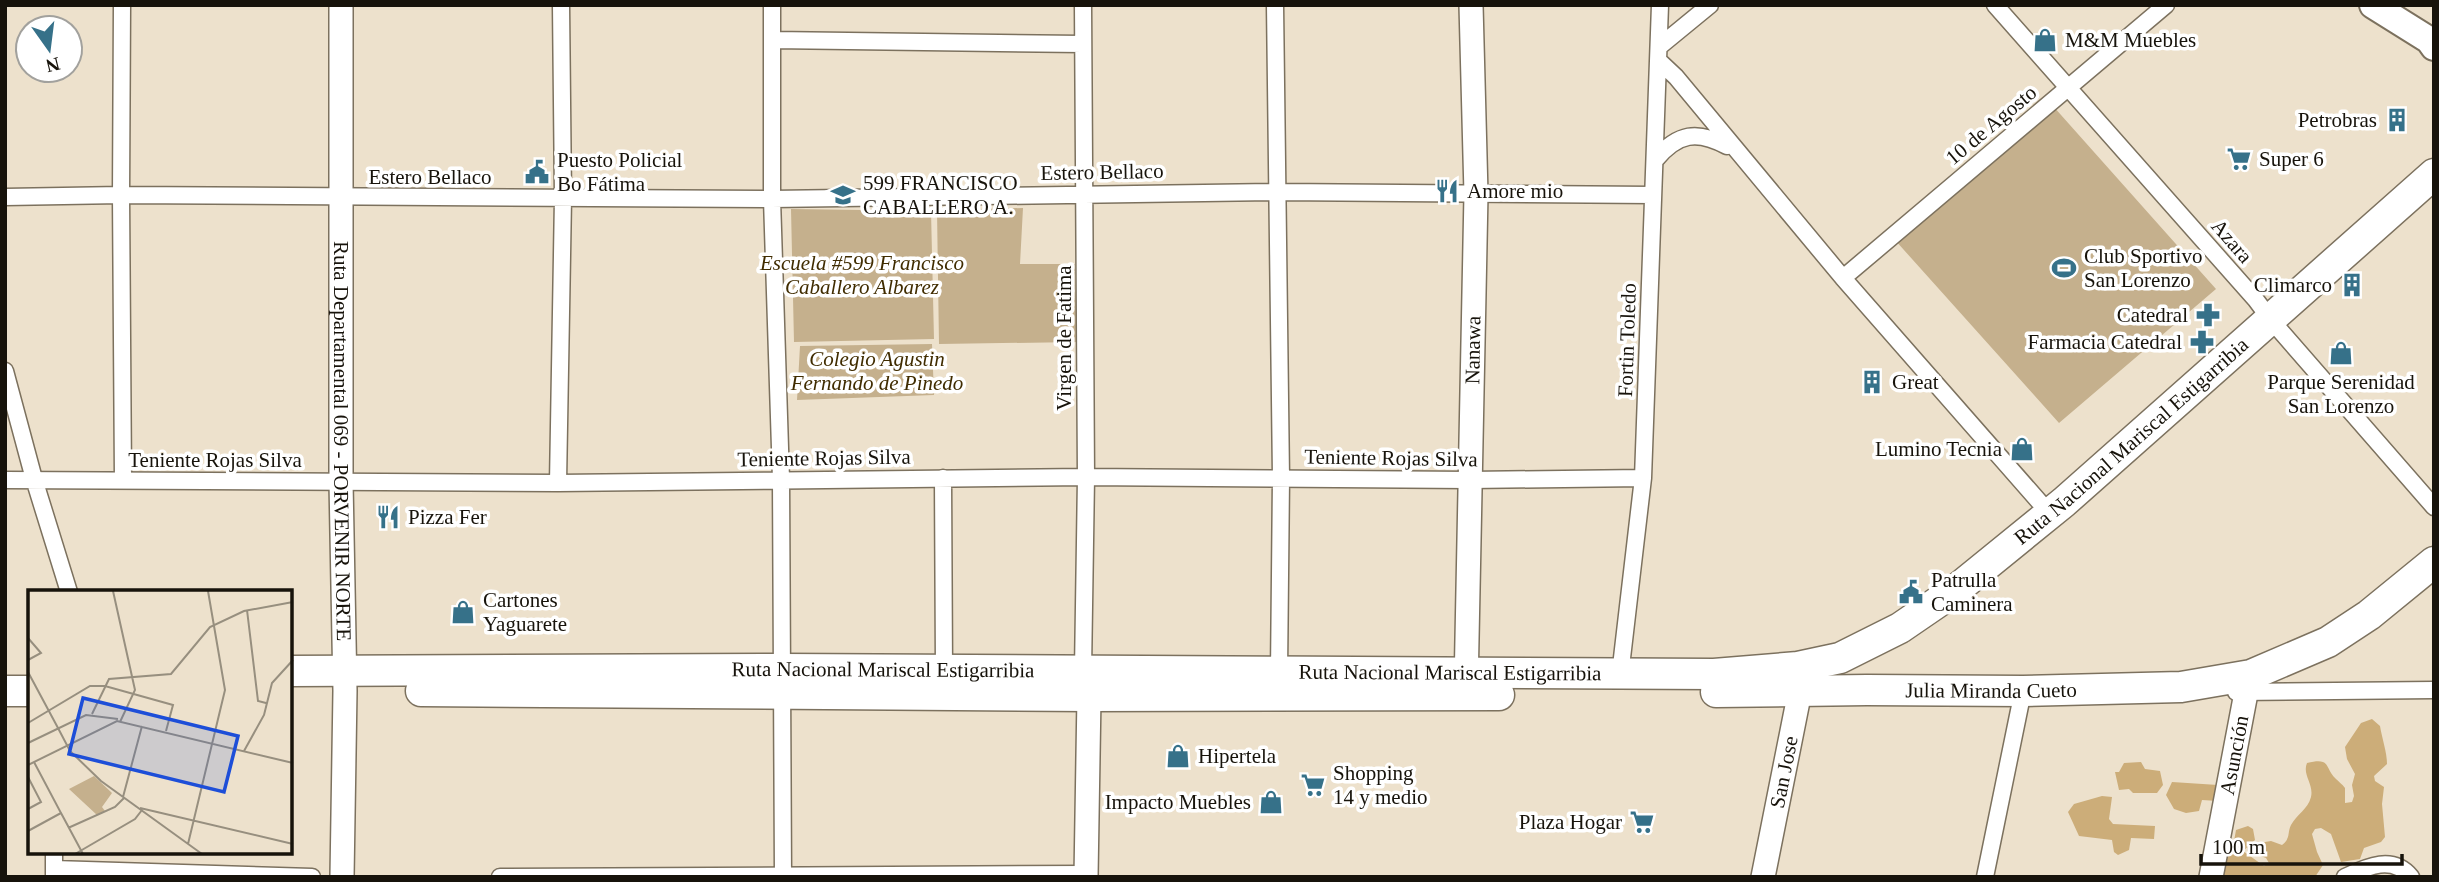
<svg xmlns="http://www.w3.org/2000/svg" width="2439" height="882" font-family="Georgia,serif">
	<style>
		.green { fill: #c5b08d }
		.forest { fill: #ccad79 }
		.lines { fill: none; stroke-linecap: round; stroke-linejoin: round }
		.street-casing { stroke: #7c715e; stroke-width: 19 }
		.secondary-casing { stroke: #7c715e; stroke-width: 26 }
		.primary-casing { stroke: #7c715e; stroke-width: 30 }
		.highway-casing { stroke: #7c715e; stroke-width: 33 }
		.street { stroke: #fff; stroke-width: 16 }
		.secondary { stroke: #fff; stroke-width: 23 }
		.primary { stroke: #fff; stroke-width: 26 }
		.highway { stroke: #fff; stroke-width: 30 }
		.labels { text-anchor: middle; stroke-width: 7; stroke-linejoin: round; paint-order: stroke }
		.poi-label { font-size: 21px; fill: #17130b; stroke: #fff; text-anchor: start }
		.street-label { font-size: 21px; fill: #17130b; stroke: #fff }
		.park-label { font-size: 21px; font-style: italic; fill: #402c00; stroke: #fff }
		.inset-road { fill: none; stroke: #978f7f; stroke-width: 2 }
		.view { fill: #1d4ed8; fill-opacity: 0.15; stroke: #1d4ed8; stroke-width: 3.5 }
		.inset-edge { fill: none; stroke: #17130b; stroke-width: 3.5 }
	</style>
	<rect width="100%" height="100%" fill="#ede1cc"/>
	<path class="green" d="M 2053,106 L 2216,289 L 2059,423 L 1895,240 Z
		M 1023,208 L 1020,264 L 1075,264 L 1077,342 L 939,344 L 937,210 Z
		M 791,209 L 931,211 L 934,339 L 794,342 Z
		M 932,344 L 934,395 L 797,400 L 800,346 Z"/>
	<path class="forest" d="M 2372,719 L 2380,726 C 2382,738 2387,753 2387,764 L 2374,776 L 2375,781 L 2384,787 L 2382,804 L 2385,837 L 2381,842 L 2364,848 L 2360,859 L 2341,862 L 2331,834 L 2321,828 L 2315,829 L 2312,834 L 2317,852 L 2323,865 L 2315,877 L 2222,877 L 2223,861 L 2234,841 L 2236,830 L 2248,826 L 2253,829 L 2255,840 L 2243,851 L 2264,866 L 2269,863 L 2266,858 L 2255,854 L 2259,843 L 2271,841 L 2282,845 C 2291,838 2287,833 2291,825 C 2297,814 2308,809 2311,797 C 2314,784 2302,775 2307,763 C 2332,757 2324,768 2336,779 C 2339,782 2342,784 2345,788 L 2345,803 L 2352,802 L 2354,796 L 2352,785 L 2355,774 L 2347,759 L 2345,747 L 2361,723 Z
		M 2141,762 L 2145,769 L 2160,771 L 2163,785 L 2157,793 L 2133,793 L 2129,789 L 2119,790 L 2115,772 L 2119,772 L 2124,763 Z
		M 2172,782 L 2218,785 L 2218,801 L 2202,800 L 2199,811 L 2186,813 L 2174,809 L 2166,795 Z
		M 2102,796 L 2112,797 L 2109,819 L 2113,824 L 2155,826 L 2154,839 L 2131,838 L 2129,850 L 2118,855 L 2114,852 L 2112,840 L 2079,836 L 2068,812 L 2074,804 Z"/>
	<g class="lines">
		<g class="street-casing">
			<path id="street" d="M 122,5 L 121,195 L 123,480
				M 772,5 L 772,199 L 781,479 L 783,877
				M 1083,5 L 1086,477 L 1083,671
				M 1275,5 L 1281,478 L 1279,673
				M 1995,5 L 2256,300 L 2271,320 L 2434,507
				M 773,40 L 1082,44
				M 1660,46 L 1710,5
				M 1659,61 L 1676,77 L 1843,278 L 2050,514
				M 1656,159 C 1678,133 1697,130 1727,146
				M 5,197 L 121,195 L 772,199 L 1279,192 L 1653,195
				M 1843,278 L 2166,5
				M 5,371 L 34,479 L 69,592
				M 943,478 L 944,670
				M 5,480 L 558,483 L 1086,477 L 1470,480 L 1643,478
				M 558,483 L 563,198 L 561,5
				M 1620,675 L 1643,478 L 1660,5
				M 2236,692 L 2434,690
				M 54,852 L 54,877
				M 54,869 L 312,877
				M 500,877 L 1087,874
				M 1985,877 L 2023,691
				M 2345,877 C 2368,866 2393,855 2411,877"/>
		</g>
		<g class="secondary-casing">
			<g id="secondary">
				<path id="s1" d="M 341,5 L 341,482 L 345,691 L 342,877"/>
				<path id="s2" d="M 1466,688 L 1476,194 L 1471,5"/>
				<path d="M 1086,877 L 1089,696"/>
				<path id="s3" d="M 1763,877 L 1800,691 L 1799,677"/>
				<path id="s4" d="M 2211,877 L 2246,693 L 2251,675"/>
			</g>
		</g>
		<g class="primary-casing">
			<path id="primary" d="M 2373,5 L 2429,40 L 2434,47"/>
		</g>
		<g class="highway-casing">
			<g id="highway">
				<path id="s5" d="M 290,671 L 783,669 L 1714,674 L 1798,667 L 1840,658 L 1900,628 L 1957,589 L 2064,502 L 2434,174"/>
				<path d="M 5,691 L 30,691"/>
				<path d="M 421,691 L 1089,696 L 1499,695"/>
				<path id="s6" d="M 1716,692 L 1867,690 L 2023,691 L 2181,687 L 2251,675 L 2328,642 L 2369,615 L 2434,562"/>
			</g>
		</g>
		<use href="#street" class="street"/>
		<use href="#secondary" class="secondary"/>
		<use href="#primary" class="primary"/>
		<use href="#highway" class="highway"/>
	</g>
	<defs>
		<g id="shop-bare" transform="scale(1.89)"><path d="M-5-2.5h2.3a2.7 3.5 0 0 1 5.4 0H5L5.5 6h-11ZM-1.5-2.5h3a1.5 2.3 0 0 0-3 0Z" fill="#367189" stroke="#fff" stroke-width="2.5" paint-order="stroke"/></g>
		<g id="building-bare" transform="scale(1.89)"><path d="M-4-6H4V6H1V3H-1V6H-4ZM-2.5-4.3h1.7v1.8h-1.7ZM.8-4.3h1.7v1.8H.8ZM-2.5-1h1.7V.8h-1.7ZM.8-1h1.7V.8H.8Z" fill="#367189" stroke="#fff" stroke-width="2.5" paint-order="stroke"/></g>
		<g id="supermarket-bare" transform="scale(1.89)"><path d="M-6-5.5h2.5l.6 2H6L4.5 2H-2.5L-4.4-4H-6ZM-1.5 3.2a1.3 1.3 0 1 0 .1 0ZM3 3.2a1.3 1.3 0 1 0 .1 0Z" fill="#367189" stroke="#fff" stroke-width="2.5" paint-order="stroke"/></g>
		<g id="civic-bare" transform="scale(1.89)"><path d="M-.6-6.5H3V-4.5H.6V-3L4-1V1h2V6H-6V1h2V-1L-.6-3ZM-1.2 2.5V6h2.4V2.5Z" fill="#367189" stroke="#fff" stroke-width="2.5" paint-order="stroke"/></g>
		<g id="restaurant-bare" transform="scale(1.89)"><path d="M-5-6h1v4h1v-4h1v4h1v-4h1v5L-1.5 .5V6h-2V.5L-5-1ZM5-6V6H3V1.5H1.5Q1.5-4 5-6Z" fill="#367189" stroke="#fff" stroke-width="2.5" paint-order="stroke"/></g>
		<g id="school-bare" transform="scale(1.89)"><path d="M0-5L7-2L0 1L-7-2ZM-4 1L0 2.5L4 1V4Q0 6-4 4Z" fill="#367189" stroke="#fff" stroke-width="2.5" paint-order="stroke"/></g>
		<g id="stadium-bare" transform="scale(1.89)"><path d="M0-5a6.5 5 0 1 0 0 10a6.5 5 0 1 0 0-10ZM-3.5-1.8h7v3.6h-7Z" fill="#367189" stroke="#fff" stroke-width="2.5" paint-order="stroke"/></g>
		<g id="pharmacy-bare" transform="scale(1.89)"><path d="M-2-6h4v4h4v4h-4v4h-4v-4h-4v-4h4Z" fill="#367189" stroke="#fff" stroke-width="2.5" paint-order="stroke"/></g>
	</defs>
	<g fill-rule="evenodd">
		<use href="#shop-bare" x="2045" y="40"/>
		<use href="#building-bare" x="2397" y="120"/>
		<use href="#supermarket-bare" x="2239" y="159"/>
		<use href="#civic-bare" x="537" y="172"/>
		<use href="#restaurant-bare" x="1447" y="191"/>
		<use href="#school-bare" x="843" y="195"/>
		<use href="#stadium-bare" x="2064" y="268"/>
		<use href="#building-bare" x="2352" y="285"/>
		<use href="#pharmacy-bare" x="2208" y="315"/>
		<use href="#pharmacy-bare" x="2202" y="342"/>
		<use href="#shop-bare" x="2341" y="353"/>
		<use href="#building-bare" x="1872" y="382"/>
		<use href="#shop-bare" x="2022" y="449"/>
		<use href="#restaurant-bare" x="388" y="517"/>
		<use href="#civic-bare" x="1911" y="592"/>
		<use href="#shop-bare" x="463" y="612"/>
		<use href="#shop-bare" x="1178" y="756"/>
		<use href="#supermarket-bare" x="1313" y="785"/>
		<use href="#shop-bare" x="1271" y="802"/>
		<use href="#supermarket-bare" x="1642" y="822"/>
	</g>
	<g class="labels">
		<g class="poi-label">
			<text x="2065" y="47">M&amp;M Muebles</text>
			<text x="2377" y="127" text-anchor="end">Petrobras</text>
			<text x="2259" y="166">Super 6</text>
			<text x="557" y="167">Puesto Policial<tspan x="557" dy="24">Bo Fátima</tspan></text>
			<text x="863" y="190">599 FRANCISCO<tspan x="863" dy="24">CABALLERO A.</tspan></text>
			<text x="1467" y="198">Amore mio</text>
			<text x="2084" y="263">Club Sportivo<tspan x="2084" dy="24">San Lorenzo</tspan></text>
			<text x="2332" y="292" text-anchor="end">Climarco</text>
			<text x="2188" y="322" text-anchor="end">Catedral</text>
			<text x="2182" y="349" text-anchor="end">Farmacia Catedral</text>
			<text x="1892" y="389">Great</text>
			<text x="2341" y="389" text-anchor="middle">Parque Serenidad<tspan x="2341" dy="24">San Lorenzo</tspan></text>
			<text x="2002" y="456" text-anchor="end">Lumino Tecnia</text>
			<text x="408" y="524">Pizza Fer</text>
			<text x="1931" y="587">Patrulla<tspan x="1931" dy="24">Caminera</tspan></text>
			<text x="483" y="607">Cartones<tspan x="483" dy="24">Yaguarete</tspan></text>
			<text x="1198" y="763">Hipertela</text>
			<text x="1333" y="780">Shopping<tspan x="1333" dy="24">14 y medio</tspan></text>
			<text x="1251" y="809" text-anchor="end">Impacto Muebles</text>
			<text x="1622" y="829" text-anchor="end">Plaza Hogar</text>
		</g>
		<g class="street-label">
			<text transform="translate(1991 125) rotate(-40)" y="7">10 de Agosto</text>
			<text transform="translate(1102 172) rotate(-1)" y="7">Estero Bellaco</text>
			<text x="430" y="184">Estero Bellaco</text>
			<text transform="translate(2232 241) rotate(49)" y="7">Azara</text>
			<text transform="translate(1064 338) rotate(-90)" y="7">Virgen de Fatima</text>
			<text transform="translate(1627 340) rotate(-88)" y="7">Fortin Toledo</text>
			<text dy="7" stroke="none"><textPath href="#s2" startOffset="338">Nanawa</textPath></text>
			<text dy="7" stroke="none"><textPath href="#s1" startOffset="436">Ruta Departamental 069 - PORVENIR NORTE</textPath></text>
			<text dy="7" stroke="none"><textPath href="#s5" startOffset="1916">Ruta Nacional Mariscal Estigarribia</textPath></text>
			<text transform="translate(824 458) rotate(-1)" y="7">Teniente Rojas Silva</text>
			<text transform="translate(1391 458) rotate(1)" y="7">Teniente Rojas Silva</text>
			<text x="215" y="467">Teniente Rojas Silva</text>
			<text dy="7" stroke="none"><textPath href="#s5" startOffset="593">Ruta Nacional Mariscal Estigarribia</textPath></text>
			<text dy="7" stroke="none"><textPath href="#s5" startOffset="1160">Ruta Nacional Mariscal Estigarribia</textPath></text>
			<text dy="7" stroke="none"><textPath href="#s6" startOffset="275">Julia Miranda Cueto</textPath></text>
			<text dy="7" stroke="none"><textPath href="#s4" startOffset="124">Asunción</textPath></text>
			<text dy="7" stroke="none"><textPath href="#s3" startOffset="107">San Jose</textPath></text>
		</g>
		<g class="park-label">
			<text x="862" y="270">Escuela #599 Francisco<tspan x="862" dy="24">Caballero Albarez</tspan></text>
			<text x="877" y="366">Colegio Agustin<tspan x="877" dy="24">Fernando de Pinedo</tspan></text>
		</g>
	</g>
	<g transform="translate(28 590)">
		<rect width="264" height="264" fill="#ede1cc"/>
		<path d="M 66,186 L 84,203 L 74,217 L 77,221 L 69,225 L 41,199 Z" fill="#c5b08d"/>
		<path class="inset-road" d="M 85,1 L 107,100 L 92,132M 219,20 L 230,111 L 238,113M 0,48 L 13,63 L 0,70M 0,82 L 30,138M 64,124 L 81,89 L 143,84 L 182,37 L 216,21 L 265,12M 0,133 L 62,96 L 77,96 L 145,115 L 138,141M 30,138 L 42,161 L 73,191 L 174,264M 0,153 L 58,125 L 90,129M 216,161 L 236,125 L 244,93 L 265,70M 0,175 L 89,131 L 265,173M 0,187 L 13,212 L 0,219M 95,207 L 114,136M 112,218 L 265,254M 33,223 L 55,264M 40,238 L 87,217 L 96,208M 0,241 L 33,223 L 6,172M 160,254 L 197,100 L 180,1M 47,264 L 107,229 L 114,220"/>
		<path class="view" d="M 55,108 L 210,146 L 196,202 L 41,164 Z"/>
		<rect width="264" height="264" class="inset-edge"/>
	</g>
	<rect width="2439" height="882" fill="none" stroke="#17130b" stroke-width="14"/>
	<g transform="translate(49 49) rotate(166)"><circle r="33" fill="#ffffff" stroke="#a2a19d" stroke-width="2"/>
	<path d="M0-5L12 26L0 18L-12 26Z" fill="#367189"/>
	<text y="-10" font-size="19" font-weight="bold" text-anchor="middle" fill="#17130b">N</text>
	</g>
	<path d="M2201 854v10h201v-10" fill="none" stroke="#17130b" stroke-width="3.5"/>
	<text x="2212" y="854" font-size="21" fill="#17130b" stroke="#ffffff" stroke-width="5" paint-order="stroke">100 m</text>
</svg>
